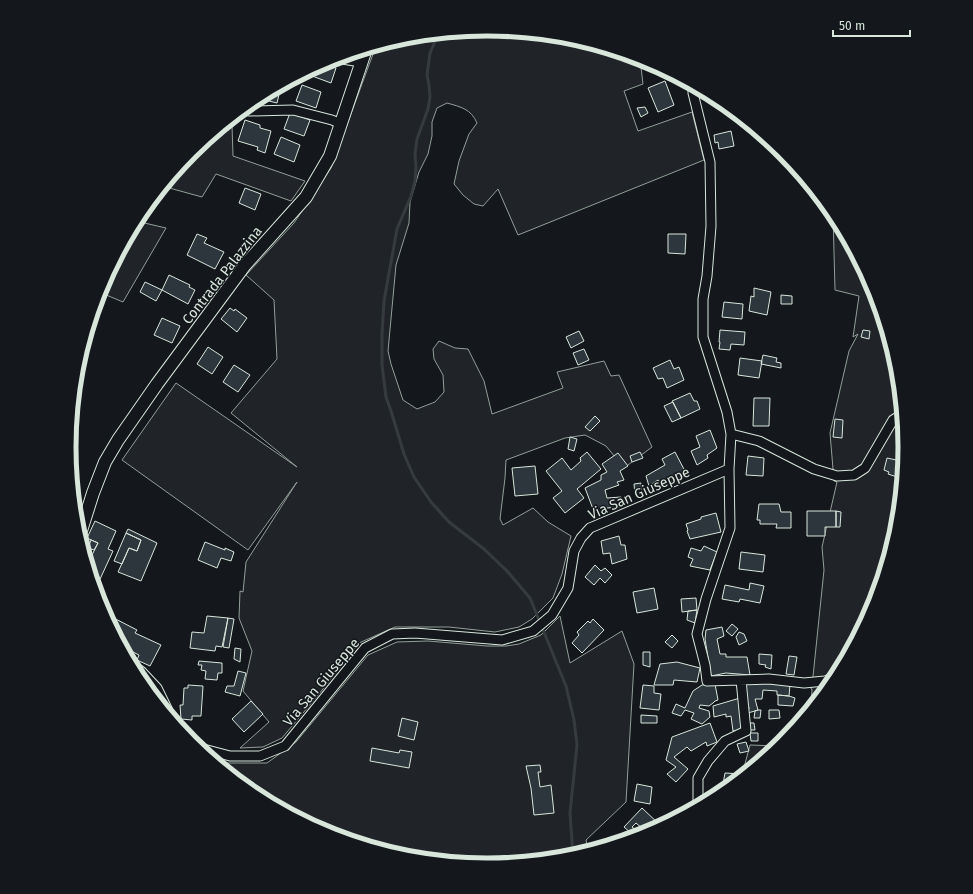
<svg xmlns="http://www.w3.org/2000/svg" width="973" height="894" font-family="'Fira Sans',sans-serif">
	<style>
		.green { fill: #202428; stroke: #939e99 }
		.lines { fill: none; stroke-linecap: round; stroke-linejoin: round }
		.stream { stroke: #363b3e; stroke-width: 3 }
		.building { fill: #2c363c; stroke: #d8e6dc }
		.minor-casing { stroke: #d8e6dc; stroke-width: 11 }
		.tertiary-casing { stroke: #d8e6dc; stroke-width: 14 }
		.minor { stroke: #14181c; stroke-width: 9 }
		.tertiary { stroke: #14181c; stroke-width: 12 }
		.labels { text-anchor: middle; stroke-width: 3; stroke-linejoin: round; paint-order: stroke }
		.street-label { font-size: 14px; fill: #d8e6dc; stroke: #14181c }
		.rim { fill: none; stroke: #d8e6dc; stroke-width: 5 }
	</style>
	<rect width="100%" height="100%" fill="#14181c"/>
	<path class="green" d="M 487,29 L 568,37 L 640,59 L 643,84 L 624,91 L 638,131 L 692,112 L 704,160 L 518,235 L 498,189 L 483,206 L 474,204 L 463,195 L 454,184 L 459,161 L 469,134 L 477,123 C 471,109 461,107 447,103 L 437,108 L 432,122 L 432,136 L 428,154 L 419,172 L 410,202 L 409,223 L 396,265 L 388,351 L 391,364 L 403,400 L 417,409 L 435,402 L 444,392 L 443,375 L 434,359 L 433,349 L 439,341 L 455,348 L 468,349 L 484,381 L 492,414 L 563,388 L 557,372 L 604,361 L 611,376 L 619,375 L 652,447 L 624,468 L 606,446 L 585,435 L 565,438 L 506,460 L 505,478 L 500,519 L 503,525 L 533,508 L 548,522 L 571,536 L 562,574 L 553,598 L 532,619 L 519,627 L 495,632 L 449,627 L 395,627 L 359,643 L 319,694 L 282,738 L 263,747 L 240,748 L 269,722 L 243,691 L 252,651 L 239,618 L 240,591 L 243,592 L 246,562 L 297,482 L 248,550 L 122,460 L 176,383 L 297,467 L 231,413 L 277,359 L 274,300 L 246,275 L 294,223 L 331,168 L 376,46 L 405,37 Z
		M 226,123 L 232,125 L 233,156 L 305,181 L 291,201 L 216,174 L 202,197 L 162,186 L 191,151 Z
		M 833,214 L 873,287 L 897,366 L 904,447 L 896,529 L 873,607 L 834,679 L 811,707 L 812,689 L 811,689 L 812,686 L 824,570 L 822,547 L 837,482 L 834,481 L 830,433 L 849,351 L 858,334 L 853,337 L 859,296 L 835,290 Z
		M 136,221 L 166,228 L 123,302 L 99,292 L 100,287 Z
		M 560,616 L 570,663 L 622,631 L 634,664 L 626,802 L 586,840 L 588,851 L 568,857 L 486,865 L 405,857 L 326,833 L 254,794 L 212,760 L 225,763 L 267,763 L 296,742 L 368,655 L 397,642 L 428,641 L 487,646 L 506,646 L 519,644 L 541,635 Z
		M 750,745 L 778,746 L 742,775 Z"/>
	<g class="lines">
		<path class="stream" d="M 437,34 L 436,39 L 430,53 L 427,75 L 429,85 L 430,97 L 428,109 L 417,139 L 415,154 L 416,167 L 415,181 L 411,196 L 397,229 L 384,301 L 382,334 L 382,365 L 386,397 L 391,411 L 404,454 L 414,477 L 431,502 L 449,522 L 484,549 L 507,571 L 530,598 L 566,686 L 574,720 L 577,745 L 570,813 L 573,855"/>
	</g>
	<path class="building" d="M 646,61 L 647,61 L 660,68 L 650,72 Z
		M 321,64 L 336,68 L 331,83 L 304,73 Z
		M 665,81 L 674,105 L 658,112 L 648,88 Z
		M 302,85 L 321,92 L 316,108 L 296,101 Z
		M 280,86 L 281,86 L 277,103 L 257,98 Z
		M 645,107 L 648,113 L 641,117 L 637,108 Z
		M 290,113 L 310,120 L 304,136 L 284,129 Z
		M 245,120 L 260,125 L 260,128 L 271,131 L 265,153 L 257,150 L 258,147 L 238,141 Z
		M 731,131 L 734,146 L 719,149 L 718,142 L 715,143 L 714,135 Z
		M 281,137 L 300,145 L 294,162 L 274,154 Z
		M 245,188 L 261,194 L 255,210 L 239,203 Z
		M 160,190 L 155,205 L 148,203 Z
		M 197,234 L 207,238 L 204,243 L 224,252 L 215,269 L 187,255 Z
		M 668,234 L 686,234 L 685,254 L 668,253 Z
		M 169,275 L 190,285 L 189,287 L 195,290 L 188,304 L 162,290 Z
		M 145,282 L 162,290 L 156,301 L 140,292 Z
		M 754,288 L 771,292 L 767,315 L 749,311 L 751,296 L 754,297 Z
		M 781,295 L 792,296 L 792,304 L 781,304 Z
		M 724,302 L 743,304 L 742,319 L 722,317 Z
		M 230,308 L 234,311 L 235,309 L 247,318 L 237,332 L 221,319 Z
		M 162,318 L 180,326 L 172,343 L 154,335 Z
		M 720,330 L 745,332 L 744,345 L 731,344 L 730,350 L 719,349 L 720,342 L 719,342 Z
		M 863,330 L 870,331 L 869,339 L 861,337 Z
		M 579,331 L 584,341 L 571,348 L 566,337 Z
		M 208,347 L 223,357 L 212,374 L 197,364 Z
		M 584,349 L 589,360 L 578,365 L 573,353 Z
		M 892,352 L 897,369 L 893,370 L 889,353 Z
		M 763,355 L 777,358 L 776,362 L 781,363 L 781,368 L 761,364 Z
		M 740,358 L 762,361 L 759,378 L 738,375 Z
		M 670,360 L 674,369 L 679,367 L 684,380 L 667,388 L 663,378 L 658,379 L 653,368 Z
		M 234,365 L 250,375 L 238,392 L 223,382 Z
		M 690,393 L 694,401 L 697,401 L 700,409 L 681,418 L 672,401 Z
		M 754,398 L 770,398 L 769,426 L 753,426 Z
		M 673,402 L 681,418 L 672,422 L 664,406 Z
		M 595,416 L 600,421 L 590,431 L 585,427 Z
		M 835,419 L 843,420 L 842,438 L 833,437 Z
		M 710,430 L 717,448 L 707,455 L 708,458 L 697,465 L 691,451 L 700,447 L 696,436 Z
		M 570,437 L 577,439 L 574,451 L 568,449 Z
		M 587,452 L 601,469 L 577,489 L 584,498 L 565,513 L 553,498 L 562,491 L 546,471 L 562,458 L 571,470 L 581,461 L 580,458 Z
		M 640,452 L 643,458 L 632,462 L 630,456 Z
		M 675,452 L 687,475 L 663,488 L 658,480 L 649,486 L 646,476 L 665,465 L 662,459 Z
		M 618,453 L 628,466 L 620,471 L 624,480 L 617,482 L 619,485 L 605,490 L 607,498 L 621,497 L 621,507 L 593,509 L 585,488 L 601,480 L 601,475 L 607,472 L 602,464 Z
		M 748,456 L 764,458 L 763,476 L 746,475 Z
		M 887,458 L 901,461 L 897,477 L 888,474 L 889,472 L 884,470 Z
		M 535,466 L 538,494 L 515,496 L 512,468 Z
		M 641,483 L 642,494 L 635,494 L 634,484 Z
		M 74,500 L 79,501 L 75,513 Z
		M 759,504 L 779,504 L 781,512 L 791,512 L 791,528 L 776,528 L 777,524 L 760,524 L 760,520 L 757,520 Z
		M 807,511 L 836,511 L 836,527 L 825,527 L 825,536 L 807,536 Z
		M 836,511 L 841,512 L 840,527 L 836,527 Z
		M 716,513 L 721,532 L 690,539 L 687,531 L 688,530 L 686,524 L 701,519 L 701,517 Z
		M 95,521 L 116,531 L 108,549 L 113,551 L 95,590 L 86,560 L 87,558 L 90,559 L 98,543 L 87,538 Z
		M 128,529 L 157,543 L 141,581 L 118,572 L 129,548 L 137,551 L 141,540 L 126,533 Z
		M 126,533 L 141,540 L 137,551 L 129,548 L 122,564 L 114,561 Z
		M 619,536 L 621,545 L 625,545 L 627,559 L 612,564 L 610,553 L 603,554 L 601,541 Z
		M 91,540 L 98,543 L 94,550 L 88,548 Z
		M 205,542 L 225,550 L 225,548 L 234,552 L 231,561 L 221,558 L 217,568 L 198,560 Z
		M 704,546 L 717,552 L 710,570 L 690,566 L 693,559 L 688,557 L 691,548 L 701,551 Z
		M 741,552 L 765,555 L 763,572 L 739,569 Z
		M 595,565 L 601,571 L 605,568 L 612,575 L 605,583 L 600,578 L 594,585 L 585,577 Z
		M 750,583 L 764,586 L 760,603 L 740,599 L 739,602 L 722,599 L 725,585 L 749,590 Z
		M 654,588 L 658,609 L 637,613 L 633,592 Z
		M 696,598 L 697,610 L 682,612 L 681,599 Z
		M 697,610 L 695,623 L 687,620 L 688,611 Z
		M 104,613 L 137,630 L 135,633 L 161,645 L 150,666 L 137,660 L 139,655 L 121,646 Z
		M 207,616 L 228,618 L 222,647 L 216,646 L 215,651 L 190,648 L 192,632 L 204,633 Z
		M 228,618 L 234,619 L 229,648 L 223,647 Z
		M 593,619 L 604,630 L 582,653 L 572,643 L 579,635 L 577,632 L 588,621 L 590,623 Z
		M 732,624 L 738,629 L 732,636 L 726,631 Z
		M 722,627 L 724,636 L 717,639 L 720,654 L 726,654 L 726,657 L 747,657 L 750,675 L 726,673 L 711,676 L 705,639 L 706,630 Z
		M 739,632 L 744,634 L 747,641 L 739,645 L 736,637 Z
		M 672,635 L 678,641 L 672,648 L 665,642 Z
		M 235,648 L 241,649 L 240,662 L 234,659 Z
		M 643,652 L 650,652 L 650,667 L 643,665 Z
		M 759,654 L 772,655 L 771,669 L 765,667 L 766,665 L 759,664 Z
		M 789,656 L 797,657 L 794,675 L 786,674 Z
		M 199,661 L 222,663 L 222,673 L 218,673 L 217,680 L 205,679 L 206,671 L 201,670 L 202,665 L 198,665 Z
		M 677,662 L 700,668 L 697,682 L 674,680 L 673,685 L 654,685 L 660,664 Z
		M 238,671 L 246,673 L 240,696 L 225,692 L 227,686 L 234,686 Z
		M 761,683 L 790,685 L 789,696 L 777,695 L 777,691 L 763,690 L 762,699 L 755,699 L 758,710 L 748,713 L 749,707 L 745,707 L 744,685 Z
		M 715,684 L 718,700 L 715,701 L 713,703 L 709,706 L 700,705 L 699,708 L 709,711 L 710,717 L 702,724 L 691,719 L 694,713 L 685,710 L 681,716 L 672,713 L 676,704 L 685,708 L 693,691 L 702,685 Z
		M 188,685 L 203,686 L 201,716 L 192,716 L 192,720 L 181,719 L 180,705 L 183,705 L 184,688 L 188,688 Z
		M 643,685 L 654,686 L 654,693 L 661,694 L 659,710 L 640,708 Z
		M 778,695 L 789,696 L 795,698 L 793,706 L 778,705 Z
		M 740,698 L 744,730 L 733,731 L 731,716 L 726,717 L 726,714 L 714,717 L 713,706 Z
		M 251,701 L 263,714 L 244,732 L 232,719 Z
		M 758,710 L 761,710 L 760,718 L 754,718 L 755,711 Z
		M 769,710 L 779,710 L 780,718 L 769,719 Z
		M 641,715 L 657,716 L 657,723 L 641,723 Z
		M 402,718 L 418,722 L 414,740 L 398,736 Z
		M 710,723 L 717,742 L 707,746 L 706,742 L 691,751 L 687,747 L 674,757 L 688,769 L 676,782 L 667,774 L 676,767 L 666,760 L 672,737 Z
		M 749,723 L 754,723 L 755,730 L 749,730 Z
		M 750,733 L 758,733 L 758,741 L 751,741 Z
		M 746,742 L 749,751 L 740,753 L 737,744 Z
		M 372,748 L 399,753 L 400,750 L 412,752 L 409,768 L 370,761 Z
		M 540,765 L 541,772 L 538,772 L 540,787 L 551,785 L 554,813 L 534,815 L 531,788 L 526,766 Z
		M 725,773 L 742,774 L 742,775 L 726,789 L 726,784 L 723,784 Z
		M 637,784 L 652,787 L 650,804 L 634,801 Z
		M 642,808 L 661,826 L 646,833 L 636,836 L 643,829 L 636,823 L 632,827 L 636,830 L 632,834 L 624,827 Z"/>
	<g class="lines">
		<g class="minor-casing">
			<path id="minor" d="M 336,58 L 361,62
				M 693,86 L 693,93 L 710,162 L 711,226 L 707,276 L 703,299 L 703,337 L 727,412 L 731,434 L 729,469 L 730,528 L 706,599 L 697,634 L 705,665 L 707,681 L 769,679 L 804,683 L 825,681 L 835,677
				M 241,110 L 250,111 L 293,110 L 332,120 L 341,124
				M 731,434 L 759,441 L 814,469 L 837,476 L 854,475 L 865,468 L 893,420 L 901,415
				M 130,663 L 142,672 L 157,688 L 173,721
				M 196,747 L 230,756 L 260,756 L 285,746 L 365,648 L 392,634 L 415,633 L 502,640 L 533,631 L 552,615 L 568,588 L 574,551 L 581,538 L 590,528 L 729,469
				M 698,806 L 698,778 L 708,761 L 725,741 L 746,731 L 741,680"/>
		</g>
		<g class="tertiary-casing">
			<path id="tertiary" d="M 79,537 L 93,493 L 105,462 L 118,440 L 157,384 L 245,265 L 306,197 L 330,156 L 366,49"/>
		</g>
		<use href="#minor" class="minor"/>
		<use href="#tertiary" class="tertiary"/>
	</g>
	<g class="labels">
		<g class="street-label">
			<text transform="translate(222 275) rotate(-52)" y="5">Contrada Palazzina</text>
			<text transform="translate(639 493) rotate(-24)" y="5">Via San Giuseppe</text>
			<text transform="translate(321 682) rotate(-50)" y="5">Via San Giuseppe</text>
		</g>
	</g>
	<path d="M0 0H973V894H0ZM76 447a411 411 0 1 1 822 0a411 411 0 1 1-822 0Z" fill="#14181c" fill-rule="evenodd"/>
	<path class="rim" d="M76 447a411 411 0 1 1 822 0a411 411 0 1 1-822 0Z"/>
	<path d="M833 30v6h77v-6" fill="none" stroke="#d8e6dc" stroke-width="2"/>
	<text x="839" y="30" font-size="12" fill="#d8e6dc" stroke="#14181c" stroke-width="3" paint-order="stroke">50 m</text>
</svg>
